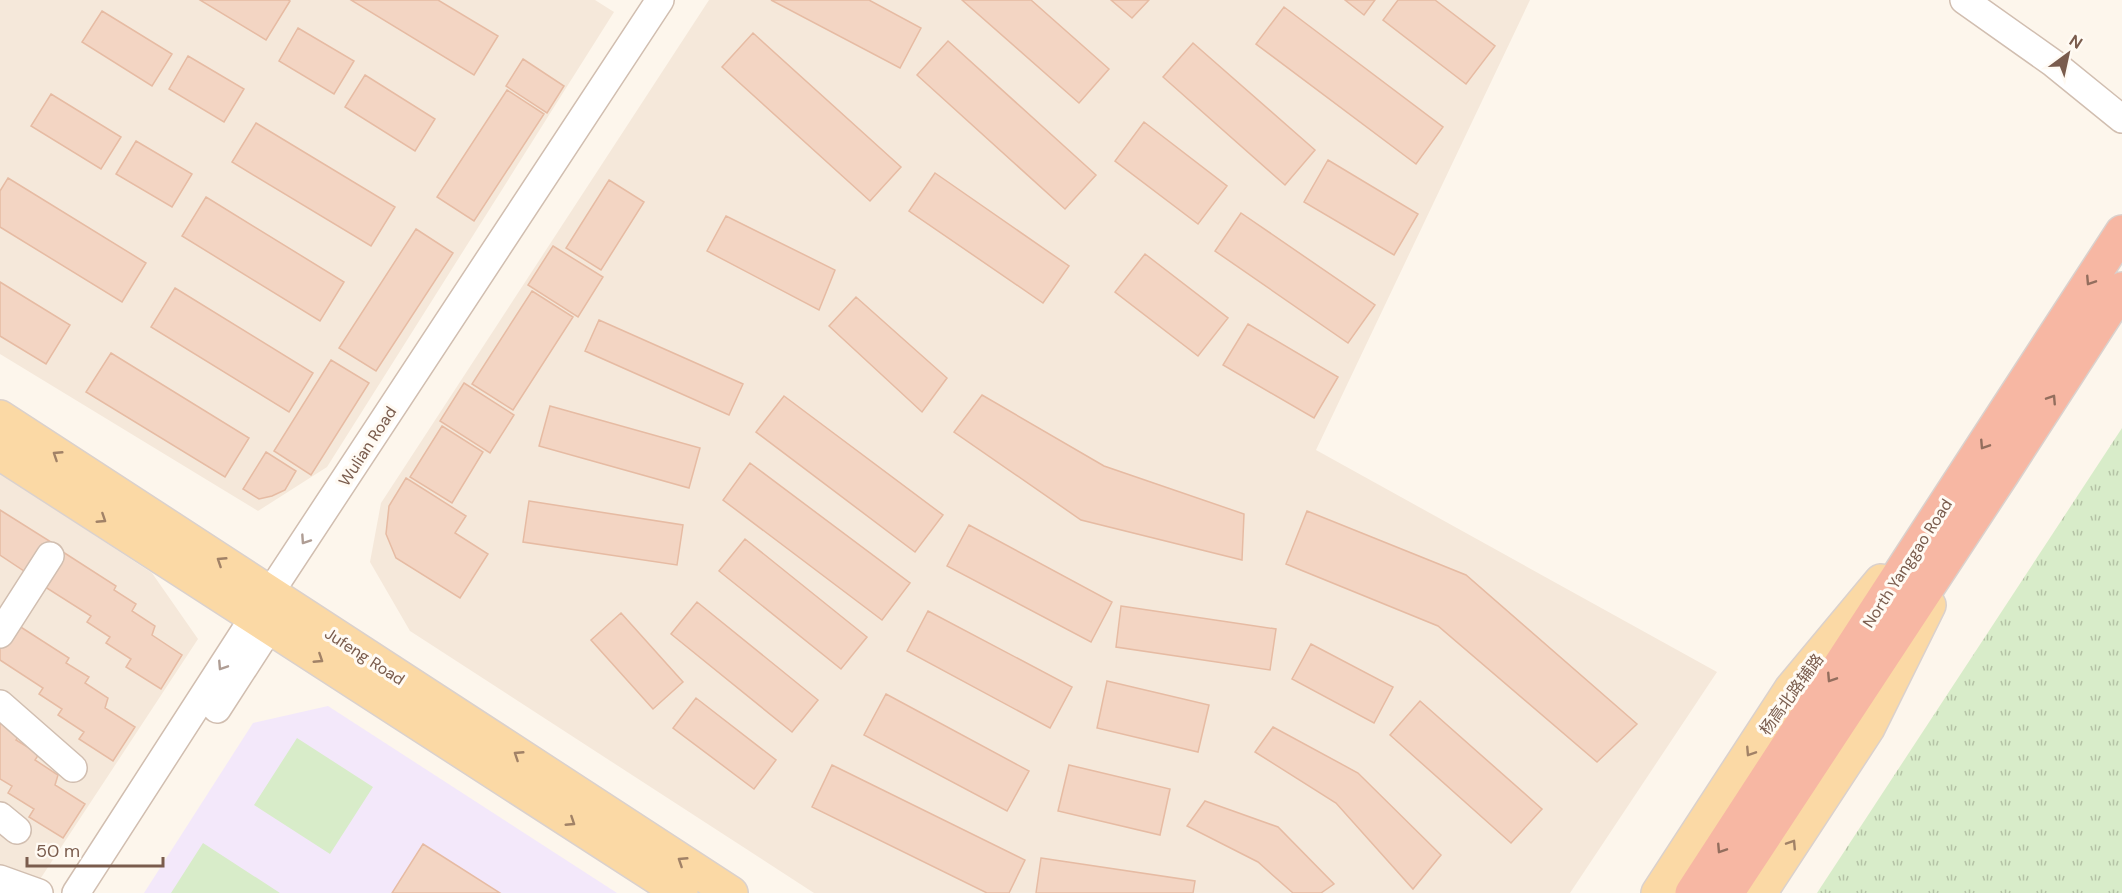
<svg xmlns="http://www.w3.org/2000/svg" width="2122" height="893" font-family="'DM Sans','Noto Sans SC',sans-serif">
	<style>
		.residential { fill: #f5e8da }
		.education { fill: #f3e8fa }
		.grass { fill: url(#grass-tufts) }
		.pitch { fill: #d8ecc9 }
		.building { fill: #f3d5c3; stroke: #e6bba3; stroke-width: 1.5 }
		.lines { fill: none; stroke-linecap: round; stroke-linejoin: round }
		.minor-casing { stroke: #d1beb0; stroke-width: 30 }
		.major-casing { stroke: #dad1cd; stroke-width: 36 }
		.highway-casing { stroke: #dad1cd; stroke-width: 36 }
		.minor { stroke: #fff; stroke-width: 27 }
		.major { stroke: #fbd9a5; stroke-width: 33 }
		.highway { stroke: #f7b7a3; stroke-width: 33 }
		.oneway { stroke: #936e5e }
		.oneway2 { stroke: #a18267 }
		.oneway3 { stroke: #af9d94 }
		.labels { text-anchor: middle; stroke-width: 6; stroke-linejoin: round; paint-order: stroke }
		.street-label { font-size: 16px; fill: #7a5c4d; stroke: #fffaf3 }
	</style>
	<defs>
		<pattern id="grass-tufts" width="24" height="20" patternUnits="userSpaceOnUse" patternTransform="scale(1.5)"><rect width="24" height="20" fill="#d8ecc9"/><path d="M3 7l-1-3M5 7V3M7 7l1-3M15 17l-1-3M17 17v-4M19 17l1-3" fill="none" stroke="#b4c2a5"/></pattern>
	</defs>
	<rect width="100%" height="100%" fill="#fdf6ec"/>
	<path class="residential" d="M 0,0 L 595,0 L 614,12 L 327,467 L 258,511 L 0,354 Z
		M 709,0 L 1530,0 L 1316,450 L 1717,672 L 1570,893 L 814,893 L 410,631 L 370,562 L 381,503 Z
		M 0,473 L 152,573 L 198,639 L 31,893 L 0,893 Z"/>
	<path class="education" d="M 328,706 L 617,893 L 144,893 L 253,723 Z"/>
	<path class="grass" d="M 2122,428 L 2122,893 L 1817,893 Z"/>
	<path class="pitch" d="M 297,738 L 373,787 L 330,854 L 254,805 Z
		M 203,843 L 280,893 L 171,893 Z"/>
	<path class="building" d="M 200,0 L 288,0 L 290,1 L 266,40 Z
		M 351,0 L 438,0 L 498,36 L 474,75 Z
		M 771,0 L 869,0 L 921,28 L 900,68 Z
		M 962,0 L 1031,0 L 1109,69 L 1079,103 Z
		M 1111,0 L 1149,0 L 1132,18 Z
		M 1345,0 L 1375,0 L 1364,15 Z
		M 1398,0 L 1435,0 L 1495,46 L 1466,84 L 1383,20 Z
		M 1284,7 L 1443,127 L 1416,164 L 1256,44 Z
		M 102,11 L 172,54 L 152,86 L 82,42 Z
		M 298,28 L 354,61 L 334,94 L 279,61 Z
		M 753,33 L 901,167 L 870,201 L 722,67 Z
		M 948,41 L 1096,175 L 1065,209 L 917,75 Z
		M 1193,43 L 1315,150 L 1285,185 L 1163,77 Z
		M 188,56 L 244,89 L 224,122 L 169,89 Z
		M 523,59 L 564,86 L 547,113 L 506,86 Z
		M 365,75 L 435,119 L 415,151 L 345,107 Z
		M 507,90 L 544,114 L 474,221 L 437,197 Z
		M 51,94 L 121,137 L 101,169 L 31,126 Z
		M 1144,122 L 1227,186 L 1198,224 L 1115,161 Z
		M 256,123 L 395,207 L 371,246 L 232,162 Z
		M 136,141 L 192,174 L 172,207 L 116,174 Z
		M 1328,160 L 1418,214 L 1394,255 L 1304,202 Z
		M 935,173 L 1069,266 L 1043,303 L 909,211 Z
		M 8,178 L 146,263 L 122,302 L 0,227 L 0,191 Z
		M 609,180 L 644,202 L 601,270 L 566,248 Z
		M 206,197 L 344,282 L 320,321 L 182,236 Z
		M 1241,213 L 1375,305 L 1348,343 L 1215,251 Z
		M 726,216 L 835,270 L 819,310 L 707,251 Z
		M 416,229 L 453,253 L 376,371 L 339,348 Z
		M 553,246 L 603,277 L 578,317 L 528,285 Z
		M 1145,254 L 1228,318 L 1198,356 L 1115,292 Z
		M 0,282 L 70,325 L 46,364 L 0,336 Z
		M 175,288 L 313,373 L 289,412 L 151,327 Z
		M 532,291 L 573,317 L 513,410 L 472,384 Z
		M 856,297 L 947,378 L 922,412 L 829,326 Z
		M 599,320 L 743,384 L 729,415 L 585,351 Z
		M 1248,324 L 1338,377 L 1314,418 L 1223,365 Z
		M 111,353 L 249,438 L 225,477 L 86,392 Z
		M 331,360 L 369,383 L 311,475 L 274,451 Z
		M 464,383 L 514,415 L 490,453 L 440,421 Z
		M 982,395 L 1104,466 L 1244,514 L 1242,560 L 1081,520 L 954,432 Z
		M 784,396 L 943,515 L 915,552 L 756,432 Z
		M 550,406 L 700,448 L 689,488 L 539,446 Z
		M 442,426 L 483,452 L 452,503 L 410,477 Z
		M 266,452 L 296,471 L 285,490 L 272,496 L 259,499 L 243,489 Z
		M 750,463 L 910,583 L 882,620 L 723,500 Z
		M 406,478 L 466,516 L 455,533 L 488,554 L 460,598 L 396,558 L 386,534 L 389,506 Z
		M 529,501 L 683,525 L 677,565 L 523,542 Z
		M 0,510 L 51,542 L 30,575 L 0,555 Z
		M 1307,511 L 1466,575 L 1637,724 L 1597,762 L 1438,626 L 1286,564 Z
		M 969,525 L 1112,602 L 1091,642 L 947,566 Z
		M 745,539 L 867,637 L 841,669 L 719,571 Z
		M 63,552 L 116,586 L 114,590 L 136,604 L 132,611 L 155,626 L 152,635 L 182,655 L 161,689 L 126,667 L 131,659 L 106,643 L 110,637 L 87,622 L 91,616 L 42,585 Z
		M 697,602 L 818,700 L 792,732 L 671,634 Z
		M 1121,606 L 1276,629 L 1270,670 L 1116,647 Z
		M 928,611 L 1072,687 L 1050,728 L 907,651 Z
		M 621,613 L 683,682 L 653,709 L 591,640 Z
		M 16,624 L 69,658 L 66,663 L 89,677 L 85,683 L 108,698 L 105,708 L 135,727 L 113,761 L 79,739 L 84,732 L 58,715 L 62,709 L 39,694 L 43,688 L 0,660 L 0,648 Z
		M 1311,644 L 1393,687 L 1374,723 L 1292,679 Z
		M 1107,681 L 1209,705 L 1198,752 L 1097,728 Z
		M 886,694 L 1029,771 L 1007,811 L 864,735 Z
		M 696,698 L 776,760 L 754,789 L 673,728 Z
		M 1420,701 L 1542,809 L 1511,843 L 1390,735 Z
		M 0,723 L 19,736 L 16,740 L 39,754 L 35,760 L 58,775 L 55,785 L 85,804 L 63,838 L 29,817 L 34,809 L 8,793 L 12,786 L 0,779 Z
		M 1273,727 L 1358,773 L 1441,855 L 1413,889 L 1336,803 L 1255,752 Z
		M 832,765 L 1025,860 L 1009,893 L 987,893 L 812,807 Z
		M 1069,765 L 1170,789 L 1160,835 L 1058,811 Z
		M 1205,801 L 1278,827 L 1334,884 L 1321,893 L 1293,893 L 1258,862 L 1187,826 Z
		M 423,844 L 500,893 L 392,893 Z
		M 1041,858 L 1195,881 L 1193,893 L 1036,893 Z"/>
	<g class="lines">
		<g class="minor-casing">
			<path id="minor" d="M 1964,0 L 2053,63 L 2122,119
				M 0,634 L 50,556
				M 0,704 L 73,768
				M 217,709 L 281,610
				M 0,816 L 17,830
				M 0,879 L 39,893
				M 76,893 L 254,617 L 660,0"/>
		</g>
		<g class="major-casing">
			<path id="major" d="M 0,417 L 731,893
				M 0,453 L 681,893
				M 1658,893 L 1791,689 L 1881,581
				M 1760,893 L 1868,728 L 1929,605"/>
		</g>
		<g class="highway-casing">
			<path id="highway" d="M 1692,893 L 2122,232
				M 1727,893 L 2003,473 L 2122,289"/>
		</g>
		<use href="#minor" class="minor"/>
		<use href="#major" class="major"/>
		<use href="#highway" class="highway"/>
	</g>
	<defs><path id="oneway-chevron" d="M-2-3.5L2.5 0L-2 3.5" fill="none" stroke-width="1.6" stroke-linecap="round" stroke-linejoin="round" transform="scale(1.5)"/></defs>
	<g class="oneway">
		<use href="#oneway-chevron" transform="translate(2090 281) rotate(123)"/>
		<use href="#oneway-chevron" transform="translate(2052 399) rotate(-57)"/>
		<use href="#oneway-chevron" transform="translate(1984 445) rotate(123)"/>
		<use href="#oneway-chevron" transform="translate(1831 678) rotate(123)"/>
		<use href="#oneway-chevron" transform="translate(1721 849) rotate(123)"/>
	</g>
	<g class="oneway2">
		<use href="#oneway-chevron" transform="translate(57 455) rotate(-147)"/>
		<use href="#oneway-chevron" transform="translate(102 519) rotate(33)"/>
		<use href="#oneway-chevron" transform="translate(221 561) rotate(-147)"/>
		<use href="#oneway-chevron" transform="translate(319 659) rotate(33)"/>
		<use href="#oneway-chevron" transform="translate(1750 752) rotate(123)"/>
		<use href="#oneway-chevron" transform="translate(518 755) rotate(-147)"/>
		<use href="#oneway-chevron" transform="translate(571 822) rotate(33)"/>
		<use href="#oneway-chevron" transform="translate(1792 844) rotate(-57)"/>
		<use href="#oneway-chevron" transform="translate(682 861) rotate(-147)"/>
	</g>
	<g class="oneway3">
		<use href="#oneway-chevron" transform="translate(305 540) rotate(124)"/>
		<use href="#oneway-chevron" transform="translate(222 666) rotate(123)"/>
	</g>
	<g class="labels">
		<g class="street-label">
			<text transform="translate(367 446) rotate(-57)" y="6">Wulian Road</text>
			<text transform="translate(1907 563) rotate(-57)" y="6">North Yanggao Road</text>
			<text transform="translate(365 656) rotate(33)" y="6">Jufeng Road</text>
			<text transform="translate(1791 694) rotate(-54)" y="6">杨高北路辅路</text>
		</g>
	</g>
	<g transform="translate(2068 54) rotate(33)" stroke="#fffaf3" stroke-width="4.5" paint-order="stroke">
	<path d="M0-4.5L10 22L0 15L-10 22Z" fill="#7a5c4d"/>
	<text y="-9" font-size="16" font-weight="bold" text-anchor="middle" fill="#7a5c4d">N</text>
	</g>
	<path d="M27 857v9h136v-9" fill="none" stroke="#7a5c4d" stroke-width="3"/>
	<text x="36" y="857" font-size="18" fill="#7a5c4d" stroke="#fffaf3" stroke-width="4.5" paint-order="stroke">50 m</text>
</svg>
